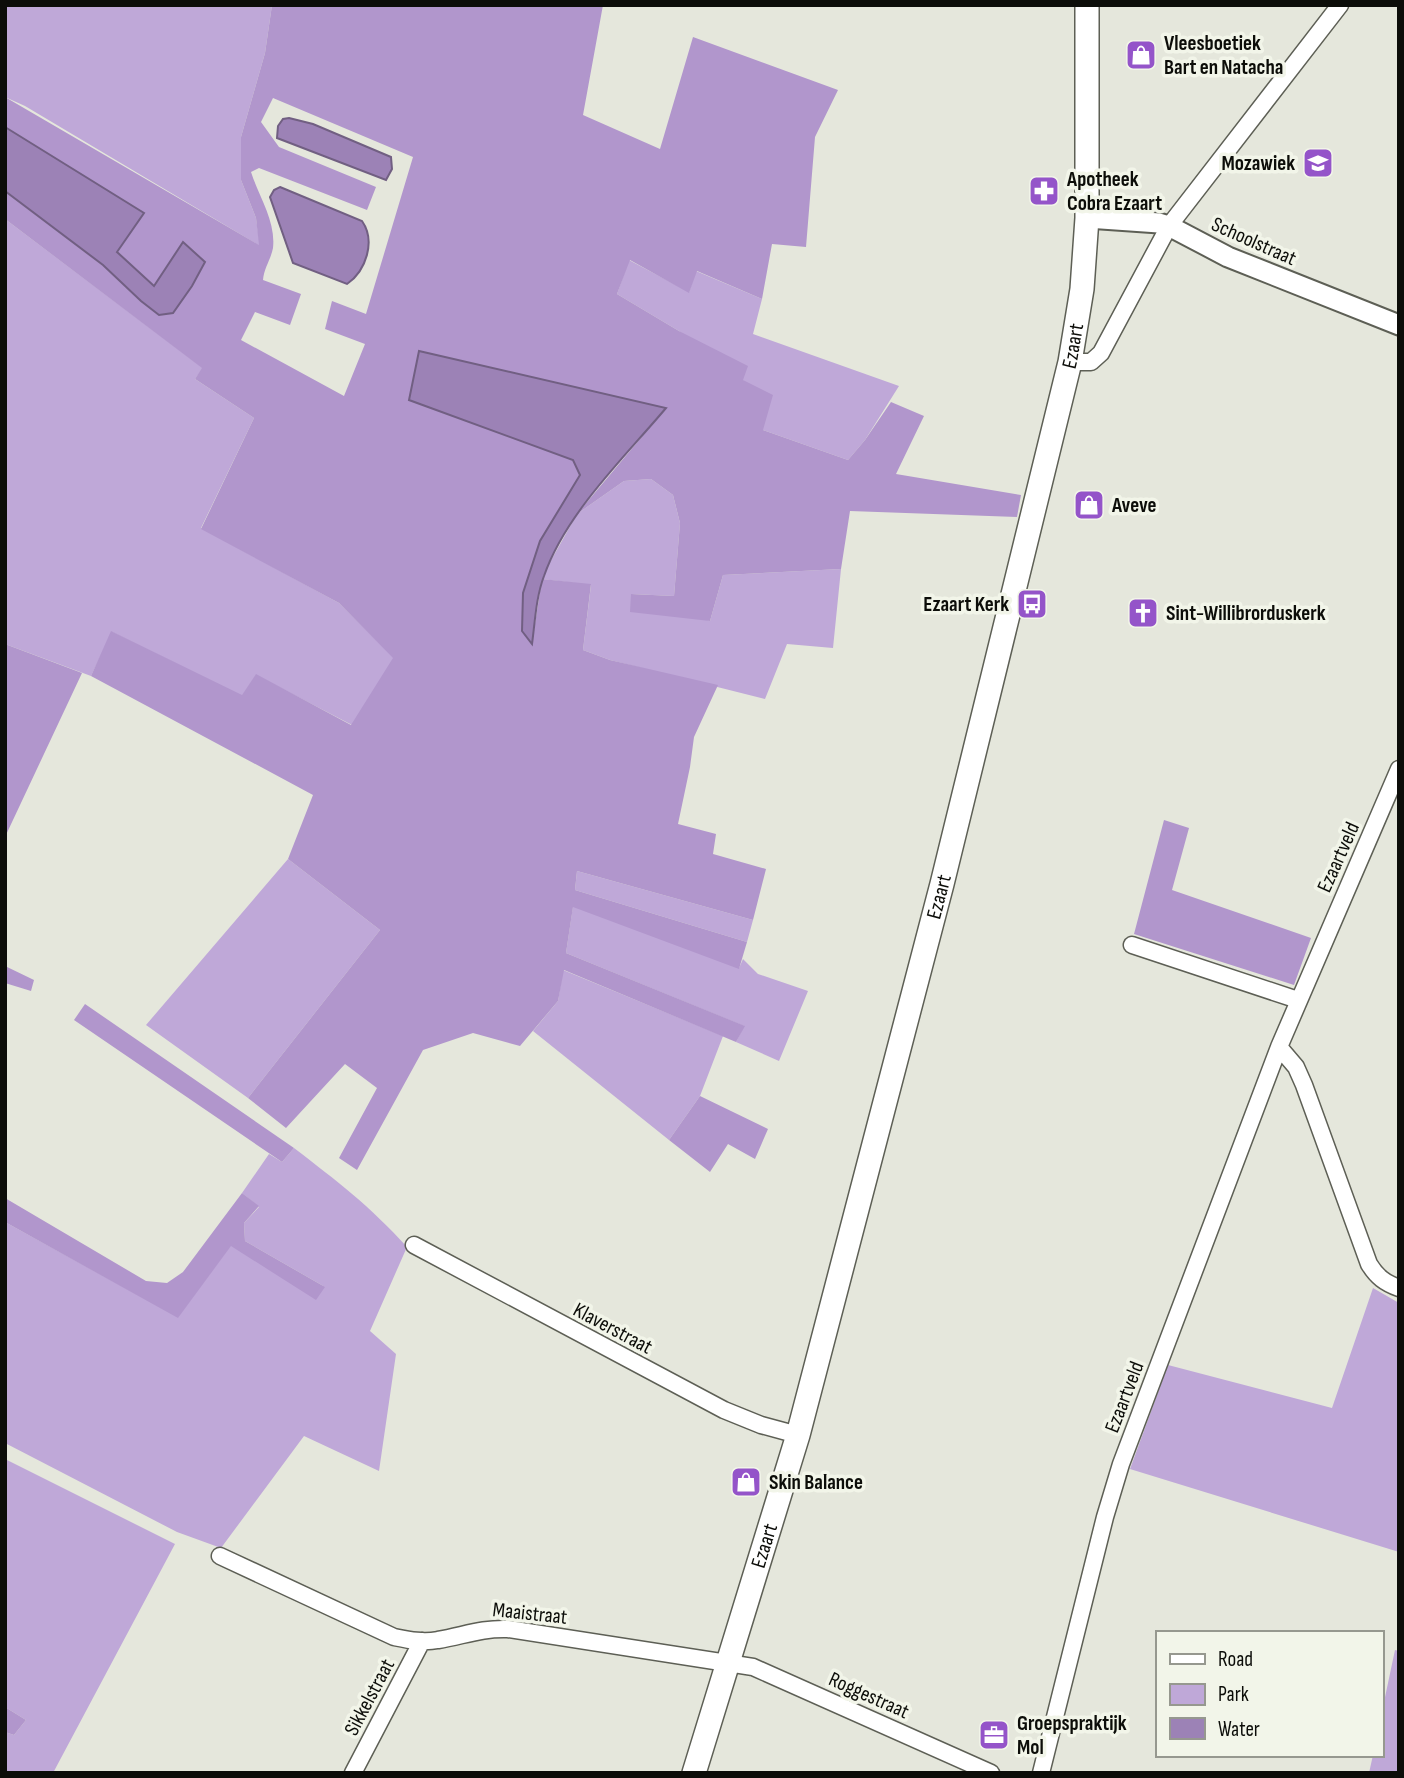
<svg xmlns="http://www.w3.org/2000/svg" width="1404" height="1778" font-family="'Sofia Sans Condensed',sans-serif">
	<style>
		.green { fill: #bfa8d8 }
		.forest { fill: #b196cc; fill-rule: evenodd }
		.water { fill: #9c82b6; stroke: #715f82; stroke-width: 2 }
		.lines { fill: none; stroke-linecap: round; stroke-linejoin: round }
		.minor-casing { stroke: #5d5f55; stroke-width: 19 }
		.tertiary-casing { stroke: #5d5f55; stroke-width: 23 }
		.secondary-casing { stroke: #5d5f55; stroke-width: 26 }
		.minor { stroke: #fff; stroke-width: 16 }
		.tertiary { stroke: #fff; stroke-width: 19 }
		.secondary { stroke: #fff; stroke-width: 23 }
		.labels { text-anchor: middle; stroke-width: 7; stroke-linejoin: round; paint-order: stroke }
		.poi-label { font-size: 21px; font-weight: bold; fill: #0c0d09; stroke: #f2f5e9; text-anchor: start }
		.street-label { font-size: 21px; fill: #0c0d09; stroke: #f2f5e9 }
	</style>
	<rect width="100%" height="100%" fill="#e5e7dc"/>
	<path class="green" d="M 5,5 L 272,5 L 265,53 L 241,137 L 241,180 L 256,218 L 260,246 L 25,106 L 5,97 Z
		M 5,219 L 203,368 L 195,379 L 254,418 L 201,528 L 339,603 L 394,658 L 352,725 L 256,675 L 242,696 L 112,632 L 91,676 L 5,644 Z
		M 629,260 L 689,292 L 696,271 L 762,299 L 753,334 L 899,386 L 865,440 L 848,460 L 763,430 L 743,380 L 679,331 L 617,294 Z
		M 651,479 L 673,495 L 680,523 L 674,596 L 631,594 L 710,621 L 723,575 L 841,569 L 833,648 L 787,644 L 765,699 L 610,660 L 583,650 L 591,585 L 542,579 L 549,564 L 577,514 L 624,481 Z
		M 288,859 L 380,930 L 248,1098 L 146,1025 Z
		M 577,871 L 753,920 L 747,942 L 575,890 Z
		M 573,906 L 739,968 L 743,959 L 758,974 L 808,991 L 779,1061 L 736,1042 L 744,1026 L 566,953 Z
		M 563,970 L 723,1036 L 700,1096 L 669,1140 L 533,1031 L 558,1001 Z
		M 294,1148 C 337,1181 370,1206 407,1247 L 370,1331 L 396,1354 L 379,1471 L 304,1436 L 221,1548 L 177,1532 L 5,1443 L 5,1222 L 178,1317 L 231,1245 L 325,1287 L 245,1241 L 244,1223 L 259,1207 L 242,1193 L 269,1154 L 282,1162 Z
		M 1373,1288 L 1399,1303 L 1399,1552 L 1130,1469 L 1168,1365 L 1332,1408 Z
		M 5,1459 L 175,1544 L 53,1773 L 5,1773 L 5,1732 L 14,1735 L 26,1720 L 5,1707 Z
		M 1395,1650 L 1399,1651 L 1399,1773 L 1369,1773 L 1373,1755 L 1381,1755 L 1381,1716 Z"/>
	<path class="forest" d="M 272,5 L 603,5 L 583,115 L 660,149 L 693,37 L 838,90 L 815,137 L 806,247 L 772,244 L 762,299 L 697,271 L 689,293 L 630,260 L 617,294 L 679,331 L 748,366 L 743,380 L 773,395 L 763,430 L 848,460 L 865,440 L 891,402 L 924,416 L 896,474 L 1021,495 L 1017,517 L 850,511 L 841,569 L 723,575 L 710,621 L 630,612 L 631,594 L 674,596 L 680,523 L 673,495 L 651,479 L 624,481 L 577,514 L 666,408 L 419,352 L 409,400 L 573,460 L 580,475 L 540,541 L 532,643 L 542,579 L 591,584 L 583,650 L 610,660 L 718,685 L 694,737 L 690,767 L 678,824 L 716,834 L 713,854 L 766,869 L 753,920 L 577,871 L 575,890 L 747,942 L 739,969 L 573,907 L 566,953 L 745,1026 L 736,1042 L 564,970 L 558,1001 L 520,1046 L 473,1033 L 423,1050 L 357,1170 L 339,1158 L 377,1088 L 345,1064 L 286,1128 L 248,1098 L 380,930 L 288,859 L 313,795 L 91,676 L 111,631 L 242,695 L 256,674 L 351,725 L 393,658 L 339,603 L 201,529 L 254,418 L 195,379 L 202,368 L 5,219 L 5,191 L 103,265 L 141,301 L 159,315 L 154,287 L 117,252 L 144,213 L 5,127 L 5,97 L 259,245 L 256,218 L 241,180 L 241,137 L 265,53 ZM 273,98 L 413,157 L 366,314 L 332,301 L 325,329 L 365,344 L 344,396 L 241,340 L 255,312 L 290,325 L 301,294 L 263,280 C 264,268 271,259 273,248 C 276,221 259,197 251,172 L 259,168 L 367,210 L 376,187 L 279,147 L 261,122 Z
		M 5,644 L 82,673 L 5,837 Z
		M 1164,820 L 1189,828 L 1172,890 L 1311,938 L 1294,985 L 1134,934 Z
		M 5,966 L 34,980 L 31,991 L 5,983 Z
		M 85,1004 L 294,1148 L 282,1162 L 74,1020 Z
		M 700,1096 L 768,1129 L 755,1159 L 728,1144 L 710,1172 L 669,1140 Z
		M 242,1193 L 259,1206 L 244,1223 L 245,1241 L 325,1287 L 316,1300 L 231,1246 L 178,1318 L 5,1222 L 5,1198 L 146,1281 L 167,1283 L 183,1272 Z
		M 5,1707 L 26,1720 L 14,1735 L 5,1732 Z"/>
	<path class="water" d="M 289,118 L 313,124 L 391,157 L 392,169 L 386,180 L 277,138 L 278,126 L 283,119 Z
		M 5,127 L 144,213 L 117,252 L 154,286 L 183,242 L 205,262 L 192,286 L 173,313 L 159,315 L 141,301 L 103,265 L 5,191 Z
		M 280,187 L 362,221 C 376,241 366,271 347,284 L 293,263 L 270,197 L 274,190 Z
		M 419,351 L 666,408 C 624,458 566,513 544,576 C 536,597 535,622 532,644 L 522,631 L 523,593 L 540,541 L 580,475 L 573,460 L 409,400 Z"/>
	<g class="lines">
		<g class="minor-casing">
			<path id="minor" d="M 1070,362 L 1091,362 L 1101,353 L 1169,226 L 1340,5
				M 1132,945 L 1298,1000
				M 1279,1047 L 1296,1067 L 1304,1085 L 1369,1264 C 1377,1277 1385,1283 1399,1288
				M 414,1245 L 724,1410 L 761,1425 L 798,1435
				M 220,1556 L 394,1637 C 409,1640 423,1643 438,1640 C 463,1636 481,1628 508,1629 L 753,1667 L 991,1773
				M 353,1773 L 422,1641
				M 1041,1773 L 1105,1517 L 1121,1464 L 1279,1047 L 1399,769"/>
		</g>
		<g class="tertiary-casing">
			<path id="tertiary" d="M 1087,218 L 1159,223 L 1169,226 L 1228,257 L 1399,325"/>
		</g>
		<g class="secondary-casing">
			<g id="secondary">
				<path id="s1" d="M 694,1773 L 798,1435 L 942,884 L 1070,362 L 1082,289 L 1087,218 L 1087,5"/>
			</g>
		</g>
		<use href="#minor" class="minor"/>
		<use href="#tertiary" class="tertiary"/>
		<use href="#secondary" class="secondary"/>
	</g>
	<defs>
		<g id="shop-square" transform="scale(1.575)"><rect x="-9" y="-9" width="18" height="18" rx="4" fill="#9454c9" stroke="#f2f5e9"/><path d="M-5-2.5h2.3a2.7 3.5 0 0 1 5.4 0H5L5.5 6h-11ZM-1.5-2.5h3a1.5 2.3 0 0 0-3 0Z" fill="#fff"/></g>
		<g id="school-square" transform="scale(1.575)"><rect x="-9" y="-9" width="18" height="18" rx="4" fill="#9454c9" stroke="#f2f5e9"/><path d="M0-5L7-2L0 1L-7-2ZM-4 1L0 2.5L4 1V4Q0 6-4 4Z" fill="#fff"/></g>
		<g id="pharmacy-square" transform="scale(1.575)"><rect x="-9" y="-9" width="18" height="18" rx="4" fill="#9454c9" stroke="#f2f5e9"/><path d="M-2-6h4v4h4v4h-4v4h-4v-4h-4v-4h4Z" fill="#fff"/></g>
		<g id="bus-square" transform="scale(1.575)"><rect x="-9" y="-9" width="18" height="18" rx="4" fill="#9454c9" stroke="#f2f5e9"/><path d="M-5-6H5V4H4V6H2V4H-2V6H-4V4H-5ZM-3.5-4V0h7V-4ZM-3.5 1.2v1.5H-2V1.2ZM2 1.2v1.5H3.5V1.2Z" fill="#fff"/></g>
		<g id="church-square" transform="scale(1.575)"><rect x="-9" y="-9" width="18" height="18" rx="4" fill="#9454c9" stroke="#f2f5e9"/><path d="M-1.2-6h2.4v3.5h3.3v2.4h-3.3V6h-2.4V-.1h-3.3v-2.4h3.3Z" fill="#fff"/></g>
		<g id="office-square" transform="scale(1.575)"><rect x="-9" y="-9" width="18" height="18" rx="4" fill="#9454c9" stroke="#f2f5e9"/><path d="M-6-3h4V-5.5h4V-3h4V5H-6ZM-1-4.5V-3h2v-1.5ZM-6 0V1H6V0Z" fill="#fff"/></g>
	</defs>
	<g fill-rule="evenodd">
		<use href="#shop-square" x="1141" y="55"/>
		<use href="#school-square" x="1318" y="163"/>
		<use href="#pharmacy-square" x="1044" y="191"/>
		<use href="#shop-square" x="1089" y="505"/>
		<use href="#bus-square" x="1032" y="604"/>
		<use href="#church-square" x="1143" y="613"/>
		<use href="#shop-square" x="746" y="1482"/>
		<use href="#office-square" x="994" y="1735"/>
	</g>
	<g class="labels">
		<g class="poi-label">
			<text x="1164" y="50">Vleesboetiek<tspan x="1164" dy="24">Bart en Natacha</tspan></text>
			<text x="1295" y="170" text-anchor="end">Mozawiek</text>
			<text x="1067" y="186">Apotheek<tspan x="1067" dy="24">Cobra Ezaart</tspan></text>
			<text x="1112" y="512">Aveve</text>
			<text x="1009" y="611" text-anchor="end">Ezaart Kerk</text>
			<text x="1166" y="620">Sint-Willibrorduskerk</text>
			<text x="769" y="1489">Skin Balance</text>
			<text x="1017" y="1730">Groepspraktijk<tspan x="1017" dy="24">Mol</tspan></text>
		</g>
		<g class="street-label">
			<text transform="translate(1254 241) rotate(24)" y="7">Schoolstraat</text>
			<text dy="7" stroke="none"><textPath href="#s1" startOffset="1477">Ezaart</textPath></text>
			<text transform="translate(1338 857) rotate(-66)" y="7">Ezaartveld</text>
			<text dy="7" stroke="none"><textPath href="#s1" startOffset="910">Ezaart</textPath></text>
			<text transform="translate(613 1328) rotate(28)" y="7">Klaverstraat</text>
			<text transform="translate(1124 1397) rotate(-69)" y="7">Ezaartveld</text>
			<text dy="7" stroke="none"><textPath href="#s1" startOffset="238">Ezaart</textPath></text>
			<text transform="translate(530 1613) rotate(6)" y="7">Maaistraat</text>
			<text transform="translate(869 1695) rotate(24)" y="7">Roggestraat</text>
			<text transform="translate(369 1697) rotate(-62)" y="7">Sikkelstraat</text>
		</g>
	</g>
	<rect width="1404" height="1778" fill="none" stroke="#0c0d09" stroke-width="14"/>
	<rect x="1156" y="1631" width="228" height="126" fill="#f2f5e9" stroke="#96988f" stroke-width="2"/>
	<rect x="1170" y="1654" width="35" height="10" fill="#ffffff" stroke="#96988f" stroke-width="2"/>
	<text x="1218" y="1666" font-size="21" fill="#0c0d09">Road</text>
	<rect x="1170" y="1684" width="35" height="21" fill="#bfa8d8" stroke="#96988f" stroke-width="2"/>
	<text x="1218" y="1701" font-size="21" fill="#0c0d09">Park</text>
	<rect x="1170" y="1718" width="35" height="21" fill="#9c82b6" stroke="#96988f" stroke-width="2"/>
	<text x="1218" y="1736" font-size="21" fill="#0c0d09">Water</text>
</svg>
